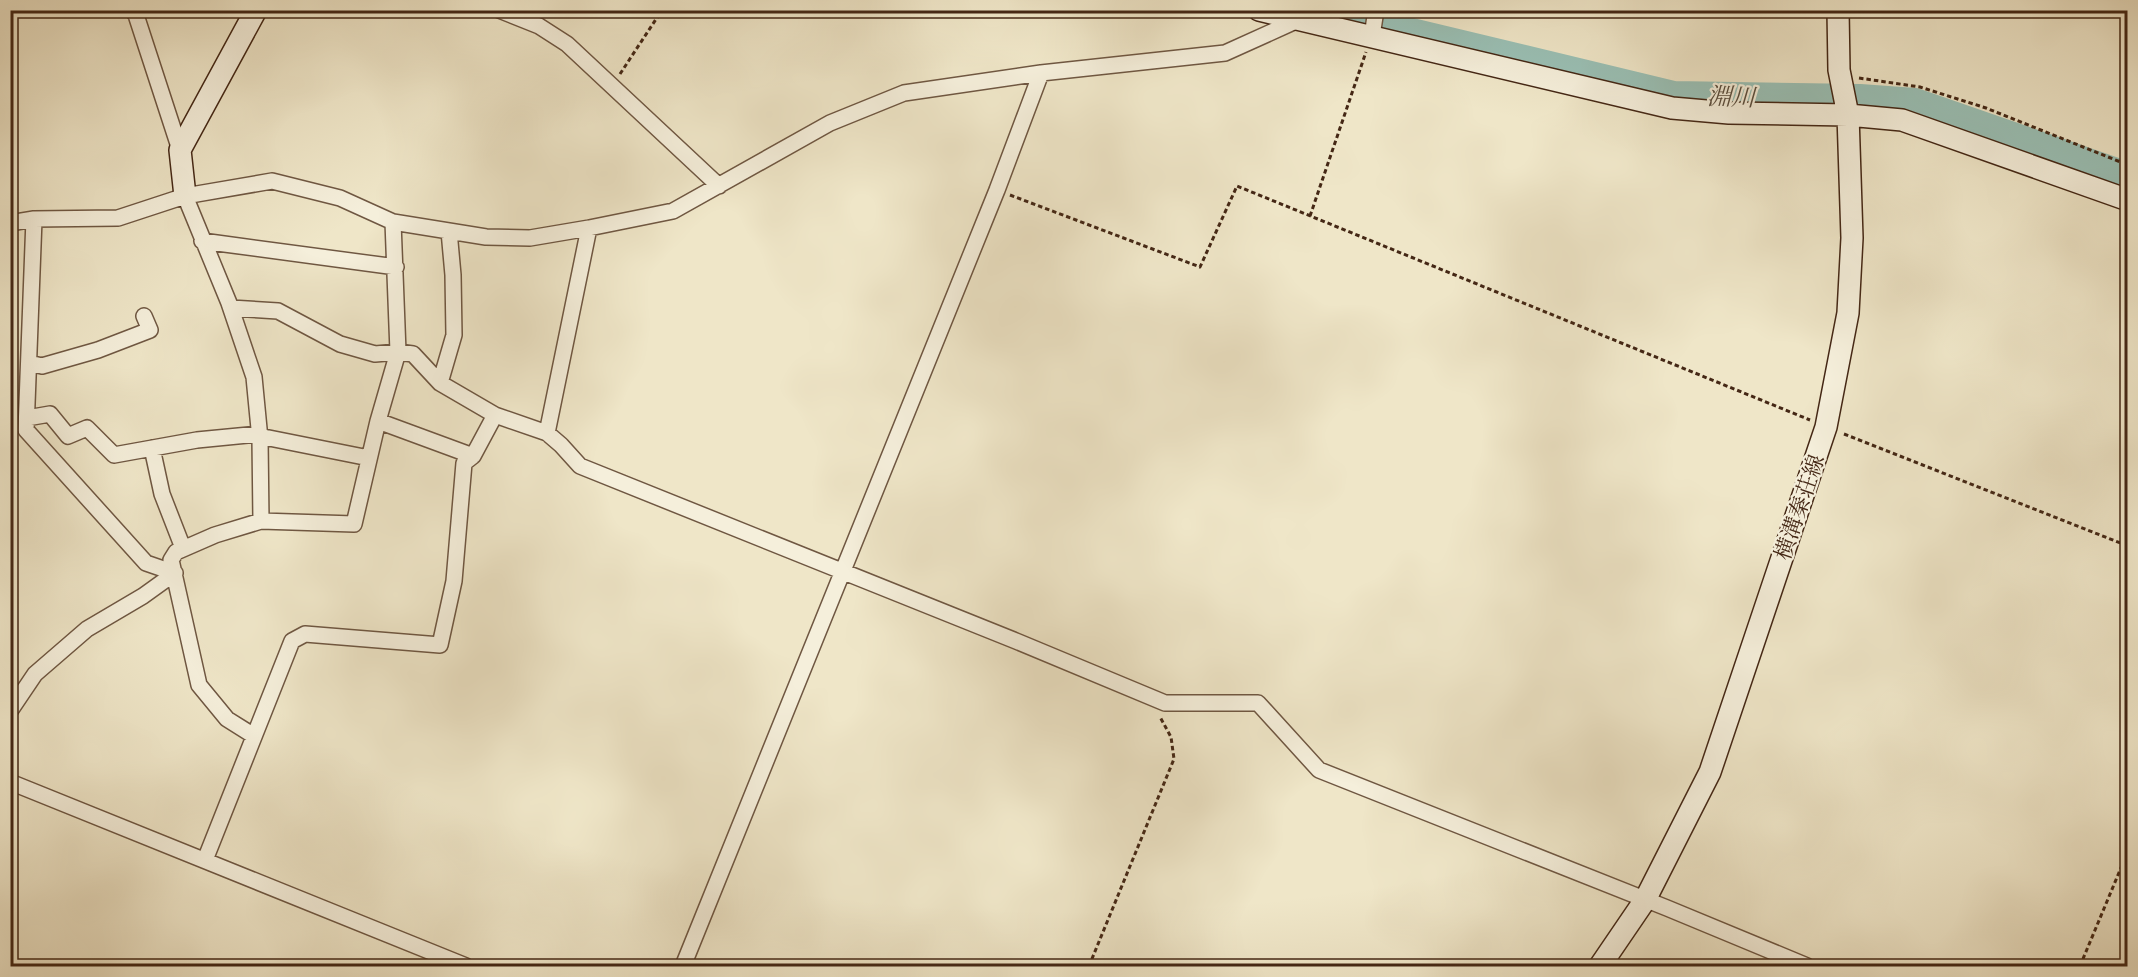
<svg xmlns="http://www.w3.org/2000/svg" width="2138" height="977" font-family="'IM FELL DW Pica','Noto Serif JP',serif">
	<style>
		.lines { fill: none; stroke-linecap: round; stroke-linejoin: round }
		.river { stroke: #9ac0b5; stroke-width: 28 }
		.street-casing { stroke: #6f5742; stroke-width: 18 }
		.secondary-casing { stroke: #442715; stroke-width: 24 }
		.path { stroke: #442715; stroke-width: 3; stroke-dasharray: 4.5 3; stroke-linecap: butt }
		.street { stroke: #f5efdb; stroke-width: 15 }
		.secondary { stroke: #f5efdb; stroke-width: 21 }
		.labels { text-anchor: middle; stroke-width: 4.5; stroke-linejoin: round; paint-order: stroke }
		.street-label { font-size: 22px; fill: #442715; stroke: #f5efdb }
		.water-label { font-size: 24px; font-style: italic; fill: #5a4d3d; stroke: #f5efdb }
	</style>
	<rect width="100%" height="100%" fill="#efe6c8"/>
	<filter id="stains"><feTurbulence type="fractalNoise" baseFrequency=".00333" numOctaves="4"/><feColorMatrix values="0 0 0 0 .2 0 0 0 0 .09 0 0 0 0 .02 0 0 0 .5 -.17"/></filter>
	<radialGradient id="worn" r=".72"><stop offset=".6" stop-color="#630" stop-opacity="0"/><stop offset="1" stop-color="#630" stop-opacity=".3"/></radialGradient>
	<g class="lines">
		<path class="river" d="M 1332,10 L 1383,25 L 1674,95 L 1860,98 L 1915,102 L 2128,176"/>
		<g class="street-casing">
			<path id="street" d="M 132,10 L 136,15 L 180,150
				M 499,10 L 539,26 L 567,44 L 719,186
				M 1372,36 L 1376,10
				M 185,196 L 229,303 L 254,377 L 260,439 L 261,521
				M 34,219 L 26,430 L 146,563 L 175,573
				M 393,222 L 398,352 L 413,354 L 440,383 L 495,415
				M 10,223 L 34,219 L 118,218 L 185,196 L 272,181 L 340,198 L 393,222 L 486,237 L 530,238 L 589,228 L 673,211 L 830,123 L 904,93 L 1041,73 L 1225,53 L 1298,20
				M 202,241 L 396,267
				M 231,308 L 278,311 L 340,344 L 375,354 L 398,352 L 378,421 L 354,524 L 261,521 L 215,535 L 176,552 L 171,560 L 199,685 L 227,719 L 254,736
				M 29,363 L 42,366 L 98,350 L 150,330 L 144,316
				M 440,383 L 454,335 L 453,275 L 449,231
				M 27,418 L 50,414 L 68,436 L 87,428 L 114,455 L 197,440 L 259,434 L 264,437 L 369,458
				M 378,421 L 473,456
				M 547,433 L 589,228
				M 152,448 L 162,494 L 183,548
				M 10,711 L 35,674 L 87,629 L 143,596 L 175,573
				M 10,782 L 466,966
				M 205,860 L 292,641 L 305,634 L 440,645 L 454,581 L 464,463 L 473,456 L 495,415 L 547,433 L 561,445 L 580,466 L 1016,641 L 1165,703 L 1258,703 L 1319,770 L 1667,908 L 1807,966
				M 683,966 L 997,190 L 1041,73"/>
		</g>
		<g class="secondary-casing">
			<path id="secondary" d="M 1259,10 L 1672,108 L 1729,113 L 1848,115 L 1902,120 L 2128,200
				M 185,196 L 180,150 L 256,10
				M 1600,966 L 1645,900 L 1710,772 L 1826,427 L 1848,313 L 1852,238 L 1848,115 L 1839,70 L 1838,10"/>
		</g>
		<path class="path" d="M 620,74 L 662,10
			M 1859,78 L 1920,87 L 1986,108 L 2128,165
			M 1010,195 L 1200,267 L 1237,186 L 1810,420
			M 1310,216 L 1366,52
			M 1844,434 L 2128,546
			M 1089,966 L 1174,759 L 1171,737 L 1160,717
			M 2080,966 L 2128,851"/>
		<use href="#street" class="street"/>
		<use href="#secondary" class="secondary"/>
	</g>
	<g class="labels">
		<g class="street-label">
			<text transform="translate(1799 507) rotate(-71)" y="8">横溝秦荘線</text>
		</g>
		<g class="water-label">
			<text transform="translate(1731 97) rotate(2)" y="8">淵川</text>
		</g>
	</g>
	<rect width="2138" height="977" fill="none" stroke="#efe6c8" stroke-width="36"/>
	<rect x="12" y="12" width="2114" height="953" fill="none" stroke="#442715" stroke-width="3"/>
	<rect x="18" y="18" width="2102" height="941" fill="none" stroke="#442715" stroke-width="1.5"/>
	<rect width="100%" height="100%" filter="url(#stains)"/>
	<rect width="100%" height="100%" fill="url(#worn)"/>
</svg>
